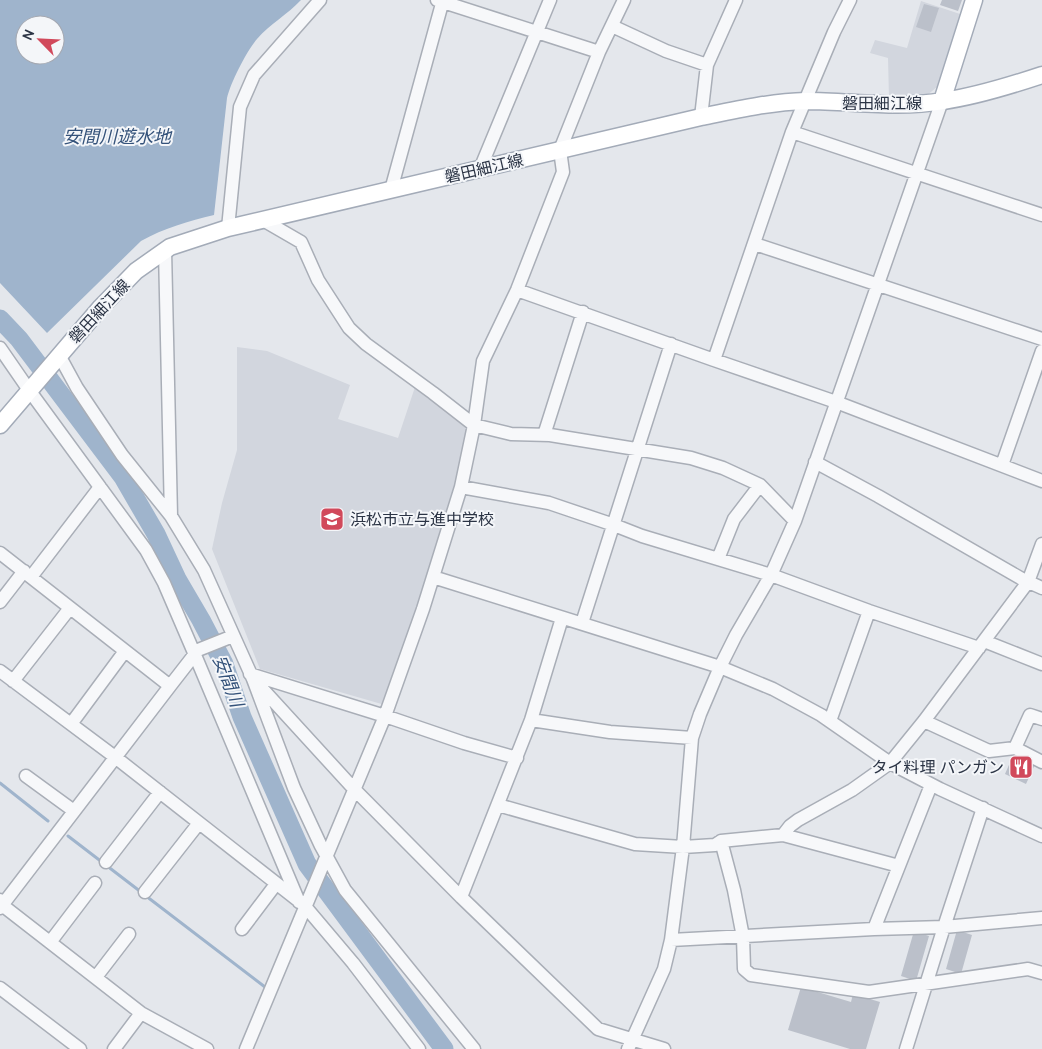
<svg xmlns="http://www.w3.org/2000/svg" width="1042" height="1049" font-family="Cabin,'Noto Sans JP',sans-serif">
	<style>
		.built { fill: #d2d6de }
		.water { fill: #9fb4cc; fill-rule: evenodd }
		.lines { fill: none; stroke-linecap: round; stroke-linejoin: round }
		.stream { stroke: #9fb4cc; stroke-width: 3 }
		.river { stroke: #9fb4cc; stroke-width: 19 }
		.building { fill: #bbc0ca }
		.minor-casing { stroke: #a9aeb7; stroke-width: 15 }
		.major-casing { stroke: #a3abb8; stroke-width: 19 }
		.minor { stroke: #f7f8fa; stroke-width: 12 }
		.major { stroke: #fff; stroke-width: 16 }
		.labels { text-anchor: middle; stroke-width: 4; stroke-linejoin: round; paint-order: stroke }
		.street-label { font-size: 16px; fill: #2b3445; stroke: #f4f6f9 }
		.poi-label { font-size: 16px; fill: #2b3445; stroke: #f4f6f9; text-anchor: start }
		.water-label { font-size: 18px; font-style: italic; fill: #34527a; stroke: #f4f6f9 }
	</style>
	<rect width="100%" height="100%" fill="#e4e7ec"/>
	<path class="built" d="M 921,1 L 960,14 L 937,87 L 926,96 L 889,98 L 888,58 L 870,53 L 875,40 L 907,48 Z
		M 237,347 L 267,351 L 350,385 L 338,419 L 398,438 L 416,384 L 474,429 L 385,705 L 260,669 L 212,549 L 222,503 L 237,450 Z"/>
	<path class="water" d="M 0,0 L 301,0 C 288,14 270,24 257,39 C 246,52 231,82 227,98 L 214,215 C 189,221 164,228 141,241 L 47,333 L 0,283 ZM 25,25 L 55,25 L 55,55 L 25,55 Z"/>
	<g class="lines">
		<path class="stream" d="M 0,783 L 48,821
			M 68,836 L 141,892
			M 146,896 L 265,987"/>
		<path class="river" d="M 0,319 L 19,339 L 123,477 L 156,534 L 177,579 L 201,620 L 224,664 L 242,717 L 307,864 L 444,1049"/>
	</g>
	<path class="building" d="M 942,0 L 962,0 L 958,11 L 940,5 Z
		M 924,4 L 939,8 L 931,32 L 916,27 Z
		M 1015,751 L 1037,760 L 1026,784 L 1005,774 Z
		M 957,930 L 972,935 L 961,974 L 946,969 Z
		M 914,931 L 929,936 L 916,981 L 901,976 Z
		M 801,987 L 851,1002 L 853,994 L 880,1002 L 866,1049 L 850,1049 L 788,1030 Z"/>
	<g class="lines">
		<g class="minor-casing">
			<path id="minor" d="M 437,0 L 599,52
				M 850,0 L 834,32 L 792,132 L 714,360 L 836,402 L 1042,481
				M 612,26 L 666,51 L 707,65
				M 701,117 L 707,65 L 736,0
				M 792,132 L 1042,215
				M 480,169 L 550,0
				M 391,190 L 443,0
				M 263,220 L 301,242 L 318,280 L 349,328 L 366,344 L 433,393 L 474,425 L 511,434 L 550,435 L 691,458 L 723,468 L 760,485 L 795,521
				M 228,228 L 240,107 L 254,75 L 320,0
				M 755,244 L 1042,339
				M 165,250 L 171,516
				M 517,290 L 714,360
				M 0,348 L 29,390 L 146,550 L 164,583 L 195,655 L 299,902
				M 59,355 L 77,388 L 122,455 L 171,516 L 204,570 L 253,679 L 294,788 L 321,846 L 345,890 L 474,1049
				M 544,435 L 583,312
				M 815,462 L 878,496 L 1022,579 L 1042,588
				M 1002,465 L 1042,351
				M 461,487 L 549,503 L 614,525 L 642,536 L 771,575 L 869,611 L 979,648
				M 0,553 L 170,686 L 0,908
				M 718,559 L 734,519 L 760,485
				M 31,577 L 100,487
				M 433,577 L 720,667 L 773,689 L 821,715 L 890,763 L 940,789 L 1042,836
				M 0,602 L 24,571
				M 582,623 L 671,344
				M 984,641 L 1042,664
				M 0,671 L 115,757 L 304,905 L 353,963 L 419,1049
				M 250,674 L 385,716 L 464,743 L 517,758
				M 13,681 L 70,608
				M 258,684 L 354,789 L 461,897 L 598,1029 L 664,1049
				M 170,686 L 198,650 L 233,636
				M 531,720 L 610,732 L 692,738
				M 830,721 L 869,611
				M 924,721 L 989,751 L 1015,748 L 1042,762
				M 71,724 L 125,651
				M 1015,748 L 1030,715 L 1042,719
				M 26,776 L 74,811
				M 498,805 L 635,844 L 683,847 L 715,845 L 721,841 L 783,835 L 790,826 L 798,820 L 852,790 L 890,763 L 924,721 L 1028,582 L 1042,544
				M 783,835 L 899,866
				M 721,841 L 734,890 L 743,937 L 744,969 L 751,975 L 869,992 L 1028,969 L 1042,973
				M 106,862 L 160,792
				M 145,892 L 199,823
				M 461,897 L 531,720 L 562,618
				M 0,900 L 2,905 L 141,1013 L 207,1049
				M 242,929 L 276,884
				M 874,929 L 931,785
				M 671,940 L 874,929 L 944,927 L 1042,918
				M 51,941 L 95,883
				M 96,977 L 129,934
				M 0,988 L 80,1049
				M 114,1049 L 141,1013
				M 246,1049 L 385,716 L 423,609 L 461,487 L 474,425 L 483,361 L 517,290 L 563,172 L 560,150 L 599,52 L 624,0
				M 628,1049 L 664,969 L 671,940 L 683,847 L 692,738 L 700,714 L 720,667 L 736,635 L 771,575 L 795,521 L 942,101
				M 906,1049 L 944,927 L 983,808"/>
		</g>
		<g class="major-casing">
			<path id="major" d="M 942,101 L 974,0
				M 0,425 L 101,307 L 136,271 L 170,247 L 228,228 L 701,117 C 735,110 770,102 806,101 C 852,101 897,109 943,101 C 977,96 1009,86 1042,75"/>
		</g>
		<use href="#minor" class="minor"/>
		<use href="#major" class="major"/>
	</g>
	<defs>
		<g id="school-square" transform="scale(1.25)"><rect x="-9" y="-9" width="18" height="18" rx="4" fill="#d1495b" stroke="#f4f6f9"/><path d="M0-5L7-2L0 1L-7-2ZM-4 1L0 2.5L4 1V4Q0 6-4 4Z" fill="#fff"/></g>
		<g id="restaurant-square" transform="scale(1.25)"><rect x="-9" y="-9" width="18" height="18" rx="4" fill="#d1495b" stroke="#f4f6f9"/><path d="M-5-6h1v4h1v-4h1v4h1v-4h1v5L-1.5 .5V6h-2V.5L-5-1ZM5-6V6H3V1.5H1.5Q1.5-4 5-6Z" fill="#fff"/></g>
	</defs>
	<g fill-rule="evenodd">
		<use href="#school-square" x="332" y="519"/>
		<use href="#restaurant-square" x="1021" y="767"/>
	</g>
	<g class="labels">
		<g class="street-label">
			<text x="882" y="109">磐田細江線</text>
			<text transform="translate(484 168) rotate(-13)" y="6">磐田細江線</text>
			<text transform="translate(99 311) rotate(-47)" y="6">磐田細江線</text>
		</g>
		<g class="poi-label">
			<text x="350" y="525">浜松市立与進中学校</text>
			<text x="1004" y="773" text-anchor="end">タイ料理 パンガン</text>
		</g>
		<g class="water-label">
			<text x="117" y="143">安間川遊水地</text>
			<text transform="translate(228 681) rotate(69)" y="6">安間川</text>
		</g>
	</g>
	<g transform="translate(40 40) rotate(294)"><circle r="24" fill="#f4f6f9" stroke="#a4a8b1"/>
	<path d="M0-4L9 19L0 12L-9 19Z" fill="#d1495b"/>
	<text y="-8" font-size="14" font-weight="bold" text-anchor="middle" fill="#2b3445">N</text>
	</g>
</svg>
